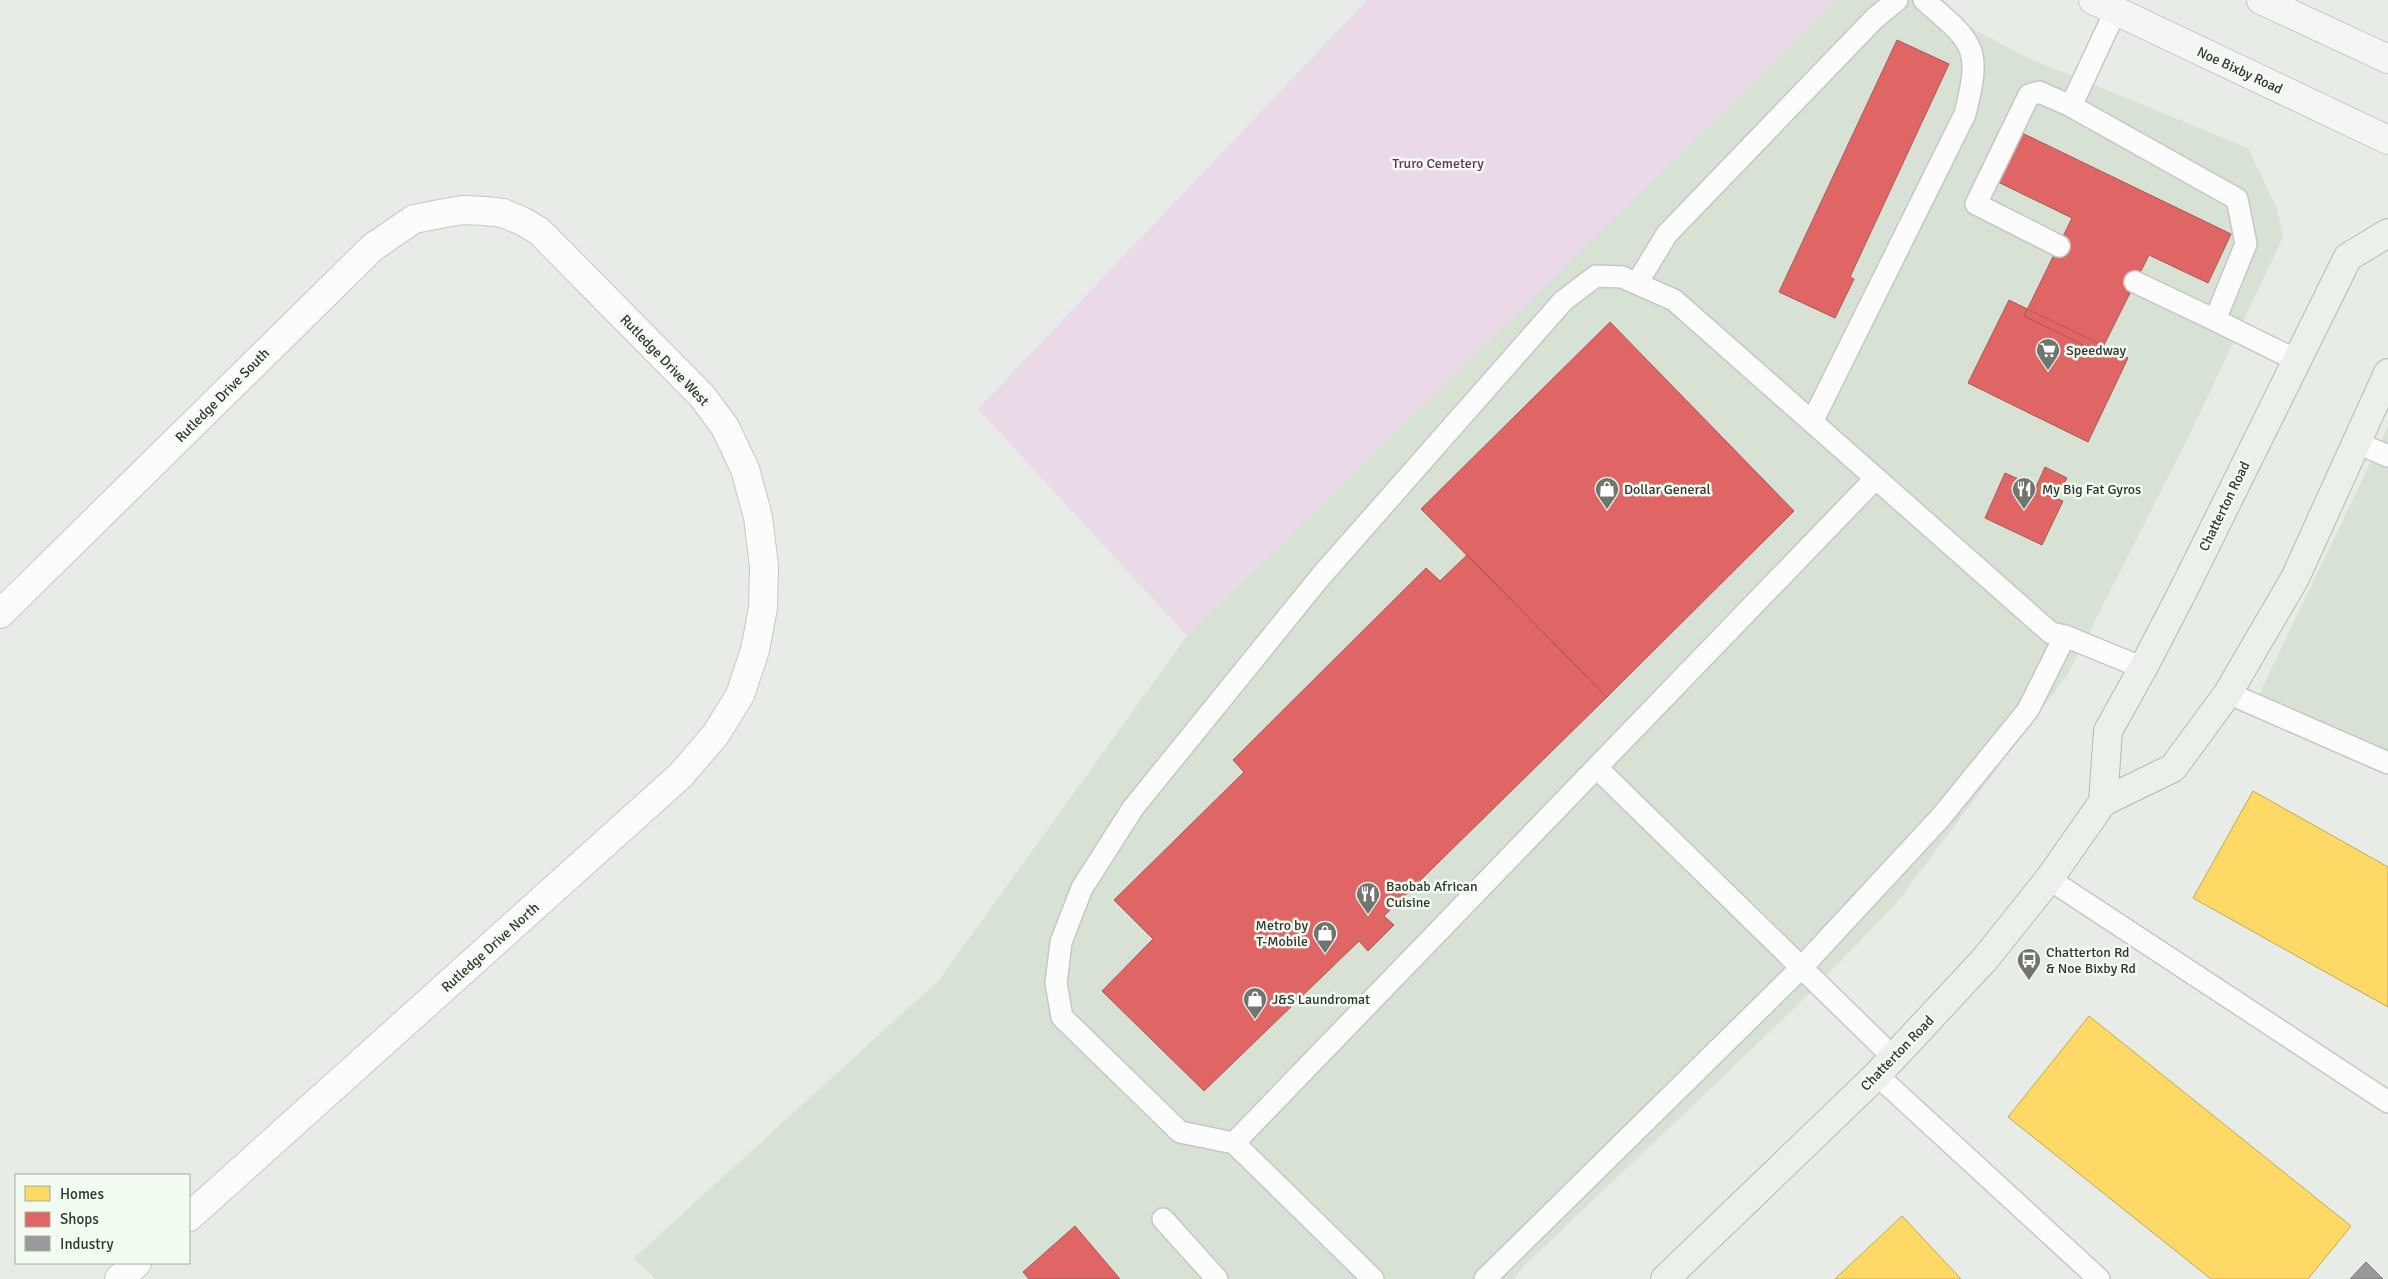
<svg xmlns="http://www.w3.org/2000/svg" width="2388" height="1279" font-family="Signika,sans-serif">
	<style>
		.built { fill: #d7e2d5 }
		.green { fill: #eadae8 }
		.homes { fill: #ffd966; stroke: #c1a856 }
		.shops { fill: #e06666; stroke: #ac5756 }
		.industry { fill: #999; stroke: #7a7b7a }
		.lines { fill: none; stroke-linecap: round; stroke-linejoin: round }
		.lane-casing { stroke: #c4c8c3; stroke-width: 24 }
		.street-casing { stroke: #c4c8c3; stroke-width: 30 }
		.secondary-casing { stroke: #c4c8c3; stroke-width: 30 }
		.primary-casing { stroke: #b2bbb0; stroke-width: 30 }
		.lane { stroke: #fbfcfb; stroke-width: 21 }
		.street { stroke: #fbfcfb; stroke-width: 28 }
		.secondary { stroke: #f4f6f4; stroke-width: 28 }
		.primary { stroke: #ecf0eb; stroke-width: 28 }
		.labels { text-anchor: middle; stroke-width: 5; stroke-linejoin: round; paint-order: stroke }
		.street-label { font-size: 14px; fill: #313531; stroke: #f2fcf0 }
		.park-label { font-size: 14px; fill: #613160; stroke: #f2fcf0 }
		.poi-label { font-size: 14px; fill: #313531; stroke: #f2fcf0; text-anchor: start }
	</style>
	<rect width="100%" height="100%" fill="#e7ece6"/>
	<path class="built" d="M 1836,0 L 1918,0 L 2026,57 L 2248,148 L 2277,209 L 2283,237 L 2190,434 L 2068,674 L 1896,904 L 1794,1009 L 1523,1267 L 1514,1279 L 656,1279 L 634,1258 L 939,980 L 1187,636 Z
		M 2388,426 L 2388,760 L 2254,705 Z"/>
	<path class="green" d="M 1367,0 L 1836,0 L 1187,636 L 978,409 Z"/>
	<path class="homes" d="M 2253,791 L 2388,867 L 2388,1007 L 2193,898 Z
		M 2089,1016 L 2351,1226 L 2308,1279 L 2211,1279 L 2008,1117 Z
		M 1902,1216 L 1961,1279 L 1835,1279 Z"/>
	<path class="shops" d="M 1897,40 L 1949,64 L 1850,277 L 1854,279 L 1835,318 L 1779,292 Z
		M 2020,132 L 2231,234 L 2208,283 L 2149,255 L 2100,353 L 2024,316 L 2072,218 L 1996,181 Z
		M 2009,300 L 2128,358 L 2088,442 L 1968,383 Z
		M 1610,322 L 1794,511 L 1607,697 L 1421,509 Z
		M 2045,467 L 2067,478 L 2056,498 L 2063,501 L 2042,545 L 1985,518 L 2005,473 L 2036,487 Z
		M 1467,555 L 1607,697 L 1384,916 L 1394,925 L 1368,951 L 1359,941 L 1204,1091 L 1102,991 L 1153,939 L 1114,900 L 1244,772 L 1233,760 L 1426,568 L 1440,581 Z
		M 1075,1226 L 1120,1279 L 1029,1279 L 1023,1272 Z"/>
	<path class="industry" d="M 2366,1262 L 2383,1279 L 2350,1279 Z"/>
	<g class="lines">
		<g class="lane-casing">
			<path id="lane" d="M 2115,12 L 2071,106 L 2237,199 L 2246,244 L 2215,320 L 2296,360
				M 2059,246 L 1976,204 L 2029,95 L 2039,92 L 2071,106
				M 2135,282 L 2215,320
				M 1637,283 L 1667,234 L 1875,18 L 1897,0
				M 1812,422 L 1965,114 C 1982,47 1974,43 1924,0
				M 2357,443 L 2388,456
				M 2228,693 L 2388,763
				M 1597,768 L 1894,1058
				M 2049,879 L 2388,1102
				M 1877,1075 L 2099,1279
				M 1234,1143 L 1876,478
				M 1163,1219 L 1217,1279
				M 1373,1279 L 1234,1143 L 1180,1132 L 1062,1017 L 1056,983 L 1061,942 L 1082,888 L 1133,808 L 1321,576 L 1563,301 L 1596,276 L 1622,277 L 1674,300 L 2051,633 L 2065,636 L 2143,668
				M 1485,1279 L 1802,967 L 1941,817 L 2028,710 L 2065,636"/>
		</g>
		<g class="street-casing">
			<path id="street" d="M 0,614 L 373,247 L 414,219 L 440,214 L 463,210 L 485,211 L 503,213 L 522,221 L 539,231 L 702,396 L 725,427 L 745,469 L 758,517 L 764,567 L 763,608 L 755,650 L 740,695 L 716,734 L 681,775 L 189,1217
				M 119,1279 L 137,1263"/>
		</g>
		<g class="secondary-casing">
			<path id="secondary" d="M 2093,0 L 2388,140
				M 2261,0 L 2388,59"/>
		</g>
		<g class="primary-casing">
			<path id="primary" d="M 2103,802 L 2108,731 L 2143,668 L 2185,587 L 2348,257 L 2388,233
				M 1665,1279 L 1877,1075 L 1985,959 L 2049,879 L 2103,802 L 2173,768 L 2228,693 L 2295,578 L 2388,373"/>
		</g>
		<use href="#lane" class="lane"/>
		<use href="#street" class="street"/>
		<use href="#secondary" class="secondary"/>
		<use href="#primary" class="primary"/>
	</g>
	<defs>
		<g id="supermarket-pin" transform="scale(1.25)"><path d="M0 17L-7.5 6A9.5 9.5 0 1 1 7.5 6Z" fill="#717570" stroke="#f2fcf0"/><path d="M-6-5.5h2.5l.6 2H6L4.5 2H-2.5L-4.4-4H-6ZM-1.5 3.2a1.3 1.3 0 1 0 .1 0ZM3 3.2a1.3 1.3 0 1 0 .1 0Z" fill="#fff"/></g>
		<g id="shop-pin" transform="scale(1.25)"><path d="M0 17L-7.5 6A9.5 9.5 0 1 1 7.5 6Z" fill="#717570" stroke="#f2fcf0"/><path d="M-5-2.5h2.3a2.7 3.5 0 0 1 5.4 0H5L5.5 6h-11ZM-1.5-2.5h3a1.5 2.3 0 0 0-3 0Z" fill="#fff"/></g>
		<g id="restaurant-pin" transform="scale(1.25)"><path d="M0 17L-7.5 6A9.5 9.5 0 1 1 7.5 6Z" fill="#717570" stroke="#f2fcf0"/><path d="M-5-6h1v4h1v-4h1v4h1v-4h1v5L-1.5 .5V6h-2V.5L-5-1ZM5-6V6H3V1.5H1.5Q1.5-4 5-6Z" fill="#fff"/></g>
		<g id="bus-pin" transform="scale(1.25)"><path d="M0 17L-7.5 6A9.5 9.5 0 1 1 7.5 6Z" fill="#717570" stroke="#f2fcf0"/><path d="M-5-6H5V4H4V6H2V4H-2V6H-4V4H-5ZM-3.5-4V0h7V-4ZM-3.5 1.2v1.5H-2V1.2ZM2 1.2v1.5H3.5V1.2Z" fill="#fff"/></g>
	</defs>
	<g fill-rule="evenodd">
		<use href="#supermarket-pin" x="2048" y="350"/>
		<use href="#shop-pin" x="1607" y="489"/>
		<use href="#restaurant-pin" x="2024" y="489"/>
		<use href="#restaurant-pin" x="1368" y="894"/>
		<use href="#shop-pin" x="1325" y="933"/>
		<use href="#bus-pin" x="2029" y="960"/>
		<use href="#shop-pin" x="1255" y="999"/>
	</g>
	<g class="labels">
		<g class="street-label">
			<text transform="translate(2240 70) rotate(25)" y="5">Noe Bixby Road</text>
			<text transform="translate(665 360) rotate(46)" y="5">Rutledge Drive West</text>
			<text transform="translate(222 395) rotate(-45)" y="5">Rutledge Drive South</text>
			<text transform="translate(2224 506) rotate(-64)" y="5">Chatterton Road</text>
			<text transform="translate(490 947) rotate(-42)" y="5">Rutledge Drive North</text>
			<text transform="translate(1897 1053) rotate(-46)" y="5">Chatterton Road</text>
		</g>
		<g class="park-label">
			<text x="1438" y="168">Truro Cemetery</text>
		</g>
		<g class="poi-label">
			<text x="2066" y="355">Speedway</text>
			<text x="1624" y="494">Dollar General</text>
			<text x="2042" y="494">My Big Fat Gyros</text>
			<text x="1386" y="891">Baobab African<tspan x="1386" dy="16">Cuisine</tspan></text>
			<text x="1308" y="930" text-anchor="end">Metro by<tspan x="1308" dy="16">T-Mobile</tspan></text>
			<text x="2046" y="957">Chatterton Rd<tspan x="2046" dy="16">&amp; Noe Bixby Rd</tspan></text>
			<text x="1272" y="1004">J&amp;S Laundromat</text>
		</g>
	</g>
	<rect x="15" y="1174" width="175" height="90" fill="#f2fcf0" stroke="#a5aca4"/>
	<rect x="25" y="1186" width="25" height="15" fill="#ffd966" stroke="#a5aca4"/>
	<text x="60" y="1199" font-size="15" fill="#313531">Homes</text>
	<rect x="25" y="1212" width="25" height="15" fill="#e06666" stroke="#a5aca4"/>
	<text x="60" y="1224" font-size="15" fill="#313531">Shops</text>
	<rect x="25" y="1236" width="25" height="15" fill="#999999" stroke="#a5aca4"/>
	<text x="60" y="1249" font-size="15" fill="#313531">Industry</text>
</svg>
